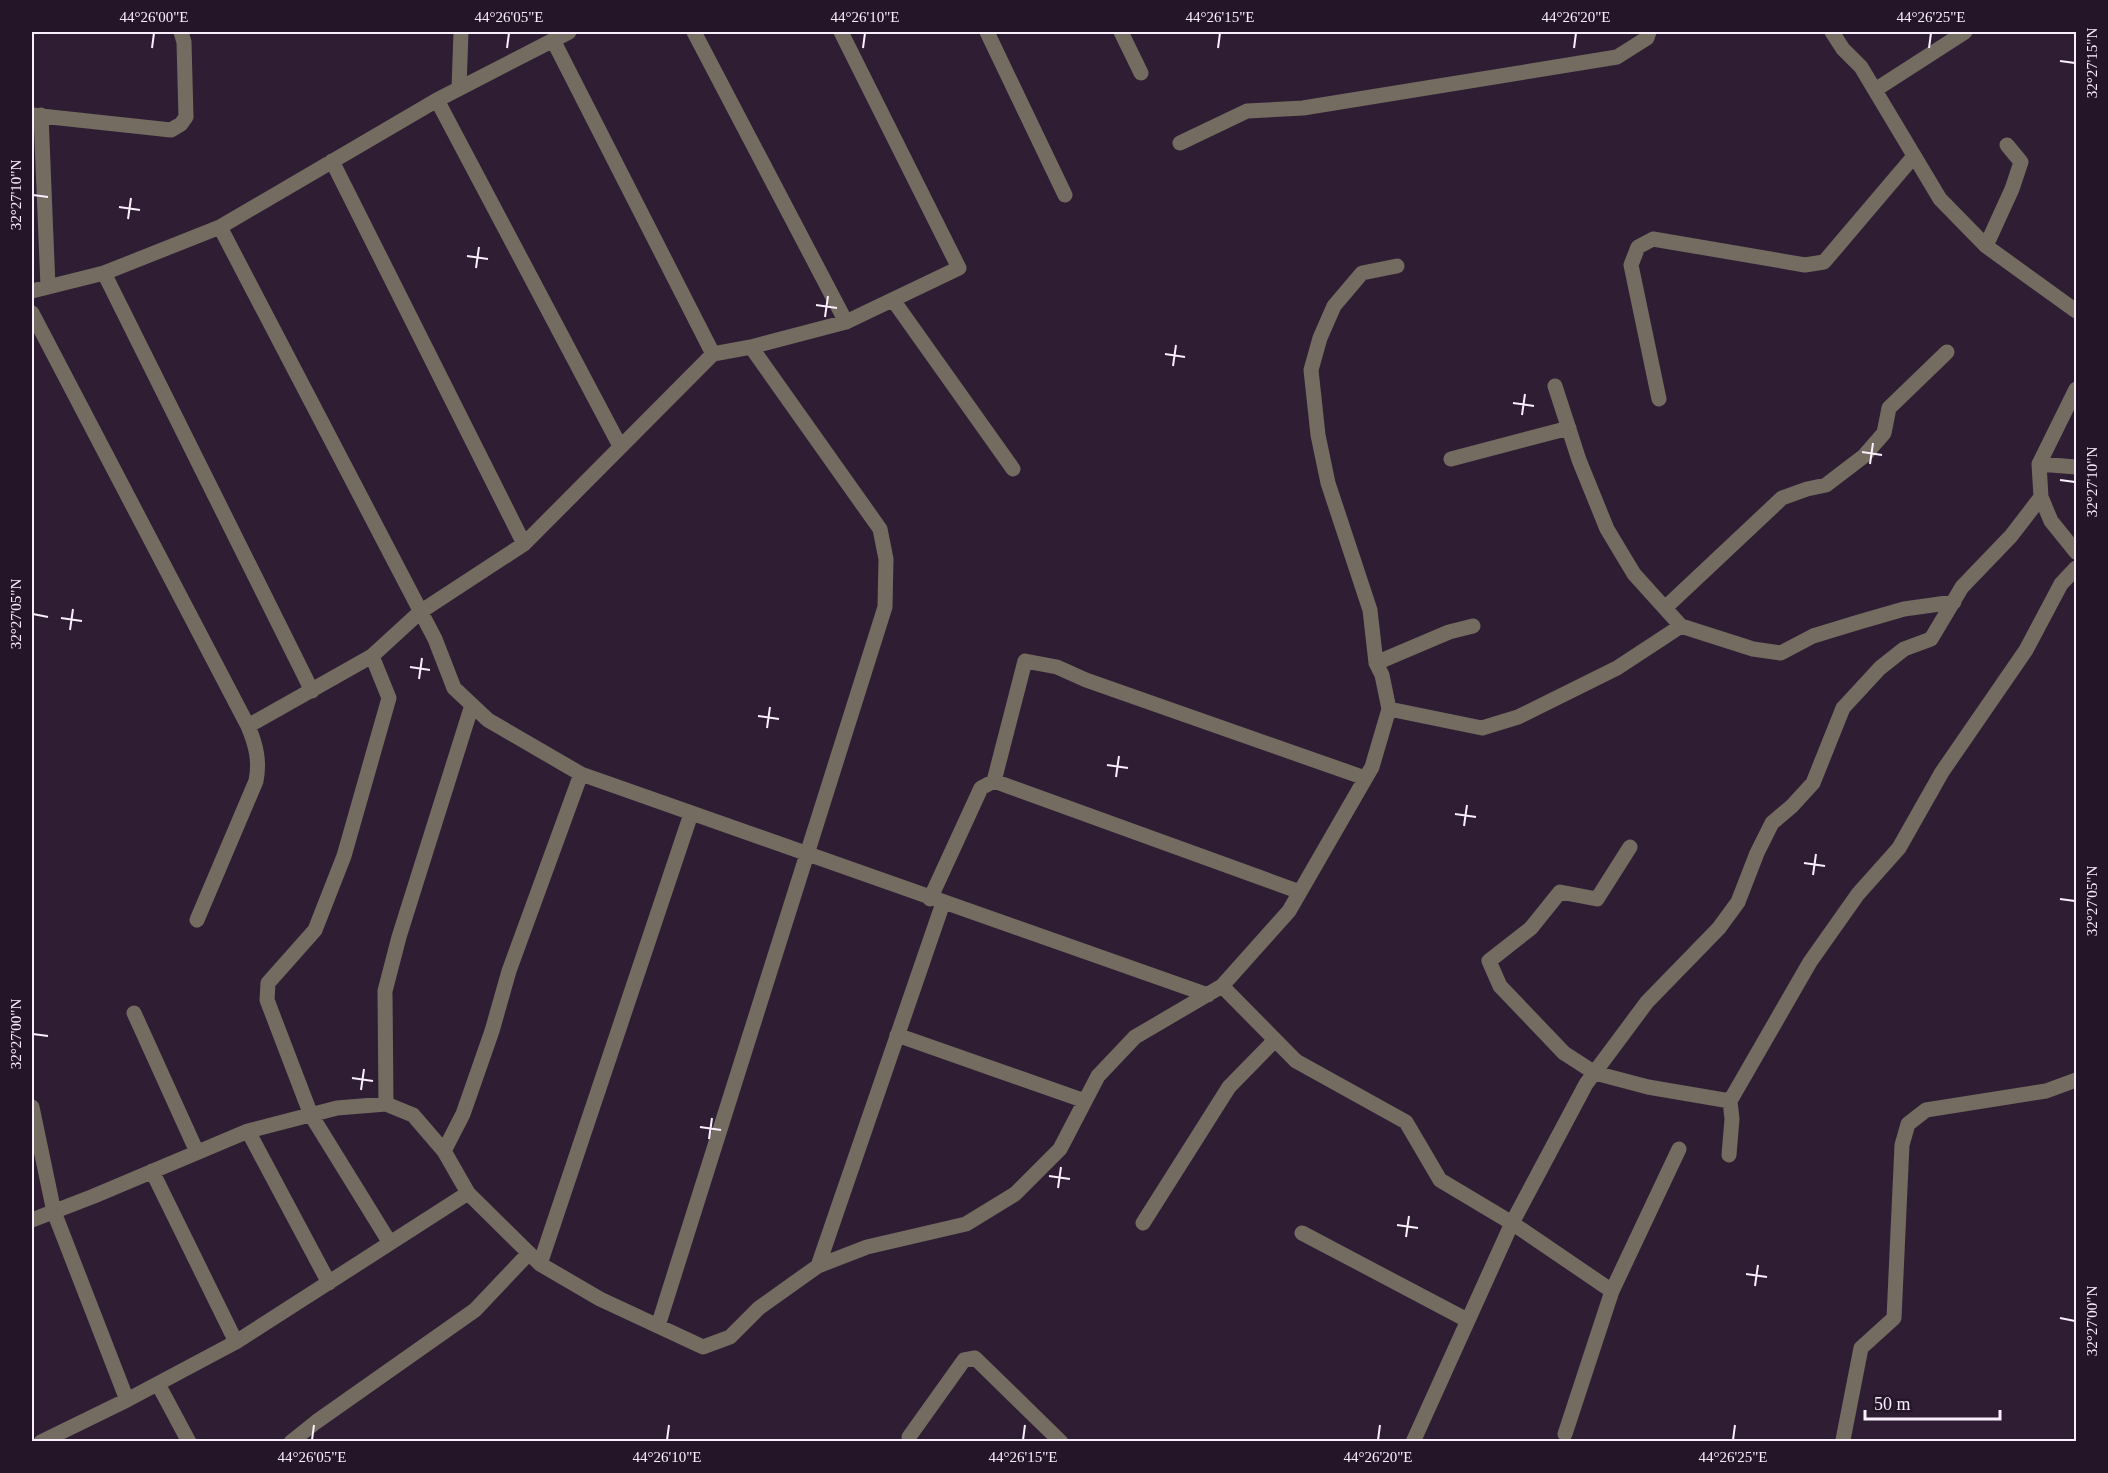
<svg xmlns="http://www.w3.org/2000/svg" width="2108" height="1473" font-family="Georgia,serif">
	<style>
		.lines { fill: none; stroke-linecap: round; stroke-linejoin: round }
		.minor { stroke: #746c61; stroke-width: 15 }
		.ticks { fill: none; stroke: #faeffd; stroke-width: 2 }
		.neatline { fill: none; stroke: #faeffd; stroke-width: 2 }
		.ticks-label { font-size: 15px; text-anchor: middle; fill: #faeffd }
	</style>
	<rect width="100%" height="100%" fill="#2f1e33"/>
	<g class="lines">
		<path class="minor" d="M 694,32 L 846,322
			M 987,32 L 1065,195
			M 1121,32 L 1141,73
			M 1832,32 L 1843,49 L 1861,67 L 1940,199 L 1986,246 L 2076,311
			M 553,40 L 713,354
			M 459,88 L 461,32
			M 1875,90 L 1965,32
			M 437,100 L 620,446
			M 32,115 L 171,130 L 181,124 L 186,117 L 184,42 L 181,32
			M 41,115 L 48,287
			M 1180,143 L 1247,111 L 1303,108 L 1617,57 L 1647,38 L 1649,32
			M 332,161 L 524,544
			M 220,227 L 435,639 L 454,688 L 488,720 L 581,774 L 1208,995
			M 1986,246 L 2012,189 L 2021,162 L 2007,145
			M 1397,266 L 1362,273 L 1334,306 L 1320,338 L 1311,370 L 1318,435 L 1328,483 L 1370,610 L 1376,663 L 1382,675 L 1389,709 L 1482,728 L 1518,717 L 1617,668 L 1681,626
			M 104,273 L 312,691
			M 32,291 L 104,273 L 220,227 L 437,100 L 569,32
			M 893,300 L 1013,469
			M 32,313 L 248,726 C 256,745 260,761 256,781 L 197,920
			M 1555,386 L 1579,460 L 1607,529 L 1634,574 L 1681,626 L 1753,649 L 1781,653 L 1813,636 L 1859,622 L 1904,609 L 1954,602
			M 2076,389 L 2039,464 L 2041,497 L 2051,521 L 2076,552
			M 1659,399 L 1631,265 L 1638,247 L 1653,239 L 1805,265 L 1824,262 L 1914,156
			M 1451,459 L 1569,428
			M 2039,464 L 2076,467
			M 1665,608 L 1782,498 L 1807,489 L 1826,485 L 1864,456 L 1884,433 L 1889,408 L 1947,352
			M 372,656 L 389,698 L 344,856 L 315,930 L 268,983 L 267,1000 L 311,1115 L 390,1243
			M 1376,663 L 1449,632 L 1473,626
			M 248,726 L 372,656 L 420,612 L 524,544 L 713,354 L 751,347 L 846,322 L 959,268 L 841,32
			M 994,781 L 1025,661 L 1057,667 L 1086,680 L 1365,778
			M 1630,847 L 1597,899 L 1560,892 L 1531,928 L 1489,961 L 1500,986 L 1564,1053 L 1595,1073 L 1648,1087 L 1730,1101
			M 930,899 L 981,788 L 994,781 L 1300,892
			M 1222,986 L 1296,1061 L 1406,1122 L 1440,1180 L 1512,1223 L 1612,1291
			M 134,1013 L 197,1152
			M 897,1035 L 1085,1101
			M 386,1104 L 385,991 L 399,937 L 472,705
			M 32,1107 L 54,1212 L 127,1400
			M 248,1131 L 329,1283
			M 444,1151 L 463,1114 L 492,1031 L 509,971 L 581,774
			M 1729,1155 L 1732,1119 L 1730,1101 L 1810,962 L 1858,894 L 1899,848 L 1942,772 L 2026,650 L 2061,584 L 2076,568
			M 152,1171 L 236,1342
			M 32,1220 L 94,1196 L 248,1131 L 337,1108 L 386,1104 L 413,1115 L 444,1151 L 468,1193 L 540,1264 L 600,1299 L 703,1347 L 730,1337 L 759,1308 L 818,1266 L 867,1247 L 966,1224 L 1015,1194 L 1060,1149 L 1098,1076 L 1135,1037 L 1222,986 L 1289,911 L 1372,767 L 1389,709
			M 1143,1223 L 1229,1087 L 1275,1040
			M 1302,1233 L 1467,1320
			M 540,1264 L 691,814
			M 818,1266 L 943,903
			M 658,1326 L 885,607 L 886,559 L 880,529 L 751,347
			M 158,1384 L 189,1442
			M 1565,1434 L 1612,1291 L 1679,1149
			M 909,1437 L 964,1360 L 975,1358 L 1061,1442
			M 1843,1440 L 1861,1348 L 1894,1318 L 1902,1145 L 1908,1124 L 1926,1110 L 2046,1091 L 2076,1080
			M 41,1442 L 127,1400 L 236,1342 L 468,1193
			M 291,1442 L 316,1422 L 475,1310 L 529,1253
			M 1413,1442 L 1512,1223 L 1586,1084 L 1647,1002 L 1719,928 L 1738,902 L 1757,853 L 1772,823 L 1792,806 L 1813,783 L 1843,708 L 1880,668 L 1904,649 L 1931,639 L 1962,587 L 2011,536 L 2041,497"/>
	</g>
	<path class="ticks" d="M 152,48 L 154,33M 507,48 L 509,33M 863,48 L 865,33M 1218,48 L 1220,33M 1574,48 L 1576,33M 1929,48 L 1931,33M 2060,61 L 2075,63M 33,195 L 48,197M 119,207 L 140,210M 128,219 L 131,198M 467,256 L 488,259M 476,268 L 479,247M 816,305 L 837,308M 825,317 L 828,296M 1165,354 L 1185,357M 1173,366 L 1176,345M 1513,403 L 1534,406M 1522,415 L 1525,394M 1862,452 L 1882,455M 1870,464 L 1873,443M 2060,480 L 2075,482M 33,614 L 48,617M 61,618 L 82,621M 70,630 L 73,609M 410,667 L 430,670M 419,679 L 422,658M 758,716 L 779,719M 767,728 L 770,707M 1107,765 L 1128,768M 1116,777 L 1119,756M 1455,814 L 1476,817M 1464,826 L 1467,805M 1804,863 L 1825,866M 1813,875 L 1816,854M 2060,899 L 2075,901M 33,1034 L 48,1036M 352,1078 L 373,1081M 361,1090 L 364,1069M 700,1127 L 721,1130M 709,1139 L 712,1118M 1049,1176 L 1070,1179M 1058,1188 L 1061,1167M 1397,1225 L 1418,1228M 1406,1237 L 1409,1216M 1746,1274 L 1767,1277M 1755,1286 L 1758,1265M 2060,1318 L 2075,1321M 312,1440 L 314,1425M 667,1440 L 669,1425M 1023,1440 L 1025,1425M 1378,1440 L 1380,1425M 1733,1440 L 1735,1425"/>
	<rect width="2108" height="1473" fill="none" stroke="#251528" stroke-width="66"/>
	<path d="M1865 1410v9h135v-9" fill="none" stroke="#faeffd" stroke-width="3"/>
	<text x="1874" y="1410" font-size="18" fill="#faeffd" stroke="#251528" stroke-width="4.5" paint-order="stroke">50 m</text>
	<rect x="33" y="33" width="2042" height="1407" class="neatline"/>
	<g class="ticks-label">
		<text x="154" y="22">44°26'00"E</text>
		<text x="509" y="22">44°26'05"E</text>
		<text x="865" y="22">44°26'10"E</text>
		<text x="1220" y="22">44°26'15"E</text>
		<text x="1576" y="22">44°26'20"E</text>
		<text x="1931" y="22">44°26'25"E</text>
		<text transform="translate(2092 63) rotate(-90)" y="5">32°27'15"N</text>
		<text transform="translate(16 195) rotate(-90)" y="5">32°27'10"N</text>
		<text transform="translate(2092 482) rotate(-90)" y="5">32°27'10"N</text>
		<text transform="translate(16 614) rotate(-90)" y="5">32°27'05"N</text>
		<text transform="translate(2092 901) rotate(-90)" y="5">32°27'05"N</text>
		<text transform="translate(16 1034) rotate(-90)" y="5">32°27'00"N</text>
		<text transform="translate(2092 1321) rotate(-90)" y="5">32°27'00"N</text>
		<text x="312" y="1462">44°26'05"E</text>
		<text x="667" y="1462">44°26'10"E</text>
		<text x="1023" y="1462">44°26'15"E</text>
		<text x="1378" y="1462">44°26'20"E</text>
		<text x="1733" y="1462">44°26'25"E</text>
	</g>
</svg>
